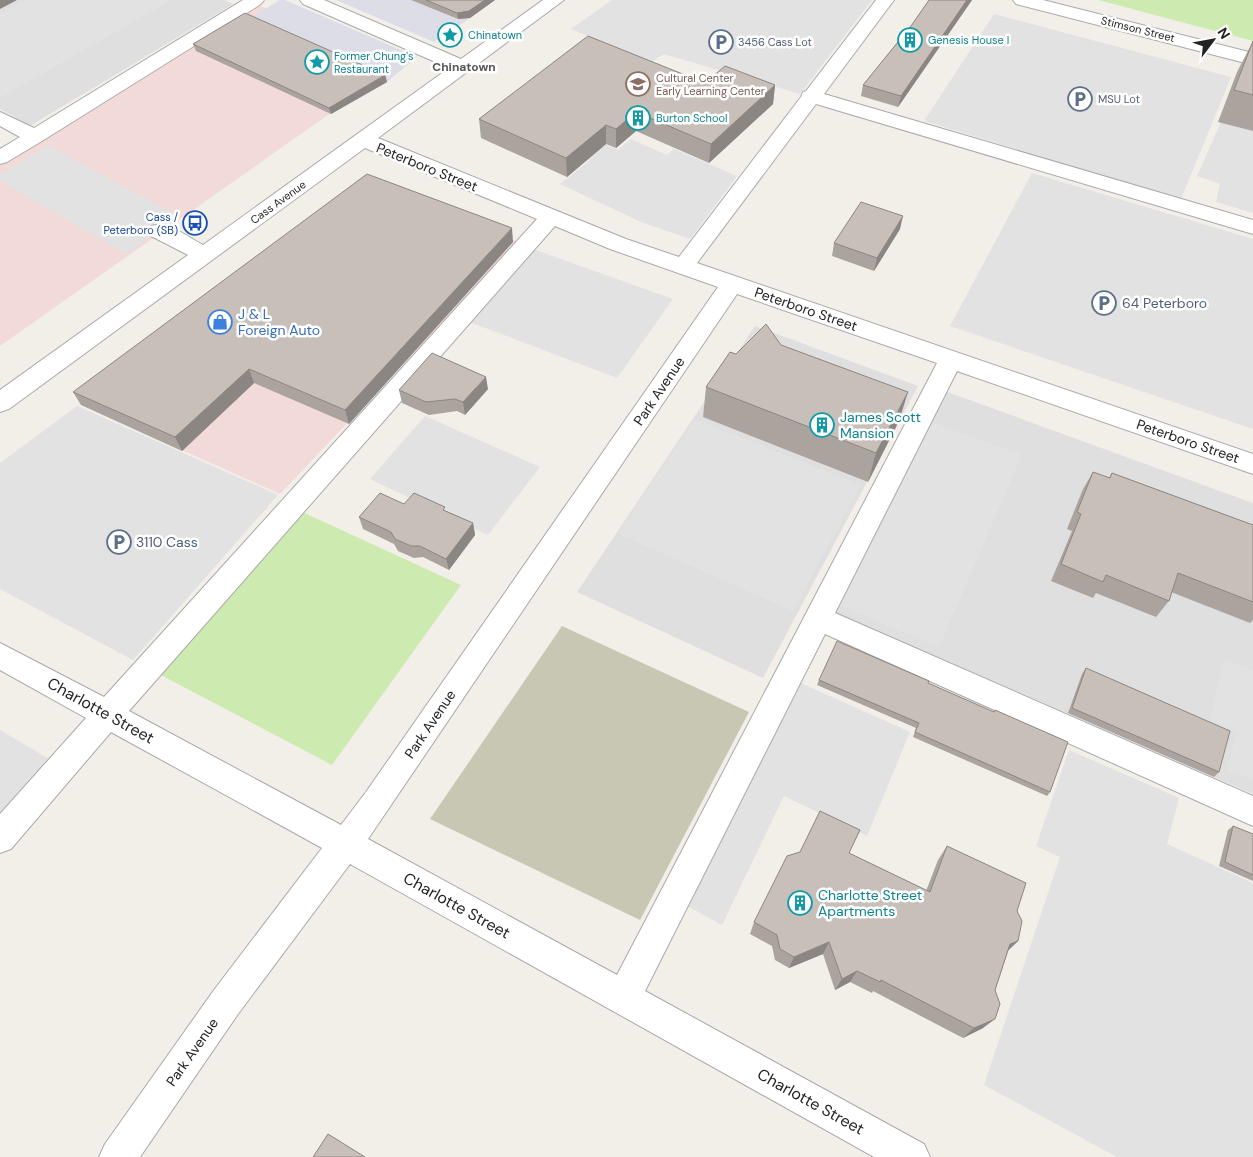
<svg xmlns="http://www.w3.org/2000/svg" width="1253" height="1157" font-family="'DM Sans',sans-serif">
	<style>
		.residential { fill: #e0dfdf }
		.commercial { fill: #f2dad9 }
		.construction { fill: #c7c7b4 }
		.grass { fill: #cdebb0 }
		.parking { fill: #e2e2e2 }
		.plaza { fill: #dddde8 }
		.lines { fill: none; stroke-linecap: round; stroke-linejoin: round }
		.minor-casing { stroke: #a9a9a9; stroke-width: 2 }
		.minor { fill: #fff; fill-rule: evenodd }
		.wall { fill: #aba49e }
		.shaded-wall { fill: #8b8681 }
		.building { fill: #c7bfb8; stroke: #8b8681 }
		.labels { text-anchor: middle; stroke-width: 5; stroke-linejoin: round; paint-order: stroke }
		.far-street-label { font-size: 11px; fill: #222; stroke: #fff }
		.far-culture-label { font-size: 11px; fill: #0d838f; stroke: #fff; text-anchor: start }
		.far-service-label { font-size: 11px; fill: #4e5e75; stroke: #fff; text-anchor: start }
		.far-education-label { font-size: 11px; fill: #785e54; stroke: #fff; text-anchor: start }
		.far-transit-label { font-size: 11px; fill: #164399; stroke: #fff; text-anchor: end }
		.far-neighbourhood-label { font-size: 12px; font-weight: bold; fill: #555; stroke: #fff }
		.street-label { font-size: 14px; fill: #222; stroke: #fff }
		.service-label { font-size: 14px; fill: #4e5e75; stroke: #fff; text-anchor: start }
		.shop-label { font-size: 14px; fill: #366cbe; stroke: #fff; text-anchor: start }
		.culture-label { font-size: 14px; fill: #0d838f; stroke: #fff; text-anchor: start }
		.near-street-label { font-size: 16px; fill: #222; stroke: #fff }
	</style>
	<rect width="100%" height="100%" fill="#f2efe9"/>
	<path class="residential" d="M 0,0 L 224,0 L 233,4 L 30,126 L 0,109 Z
		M 755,326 L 918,386 L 763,678 L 577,592 Z
		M 942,390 L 1253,503 L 1253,794 L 830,611 Z"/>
	<path class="commercial" d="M 258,5 L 396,67 L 0,346 L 0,164 Z
		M 365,186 L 519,242 L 280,494 L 79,404 Z"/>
	<path class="construction" d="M 562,626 L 749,712 L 640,920 L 430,819 Z"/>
	<path class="grass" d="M 1098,0 L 1253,0 L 1253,41 Z
		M 298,510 L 461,585 L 332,765 L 157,673 Z"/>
	<path class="parking" d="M 25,0 L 172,0 L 0,98 L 0,13 Z
		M 612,0 L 872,0 L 800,94 L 664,54 L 651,62 L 571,29 Z
		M 994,14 L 1231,77 L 1181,199 L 924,121 Z
		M 1222,120 L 1253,129 L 1253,213 L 1216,202 L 1220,184 L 1197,176 Z
		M 631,139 L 667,155 L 674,149 L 737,176 L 690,239 L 641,222 L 560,184 L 590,160 L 583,156 L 600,142 L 618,150 Z
		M 48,145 L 179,217 L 126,254 L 0,181 L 0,175 Z
		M 1032,173 L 1253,239 L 1253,429 L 950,326 Z
		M 530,248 L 673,299 L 617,378 L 467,321 Z
		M 77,406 L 278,495 L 133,660 L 0,589 L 0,463 Z
		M 425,416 L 540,467 L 488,535 L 370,479 Z
		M 695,419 L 861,485 L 793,611 L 618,534 Z
		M 929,421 L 1022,455 L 939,647 L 836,604 Z
		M 1224,659 L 1253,670 L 1253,780 L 1227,770 L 1237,731 L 1210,720 Z
		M 794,680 L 910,732 L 867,836 L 784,796 L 722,925 L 682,903 Z
		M 0,730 L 49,759 L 0,815 Z
		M 1069,750 L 1179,798 L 1167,844 L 1253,883 L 1253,1157 L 1117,1157 L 984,1085 L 1060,857 L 1036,846 Z"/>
	<path class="plaza" d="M 280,0 L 285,0 L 417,57 L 387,82 L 247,20 Z
		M 336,0 L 411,0 L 458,19 L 470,18 L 434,42 Z"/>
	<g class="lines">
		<g class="minor-casing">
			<path id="minor" d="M 243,0 L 264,0 L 261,4 L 42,141 L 7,162 L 0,164 L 0,149 L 20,137 L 0,126 L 0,112 L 34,128 Z
				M 300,0 L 324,0 L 461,59 L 543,0 L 564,0 L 378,138 L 626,239 L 679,257 L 801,97 L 803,92 L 806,91 L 876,0 L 894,0 L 824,94 L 1253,220 L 1253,234 L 816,104 L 697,263 L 1253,454 L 1253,474 L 957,371 L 835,613 L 1253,796 L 1253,826 L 825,634 L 645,991 L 924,1144 L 930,1157 L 874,1157 L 350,864 L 238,1014 L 140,1157 L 99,1157 L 105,1144 L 214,990 L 322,848 L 111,732 L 11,849 L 0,853 L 0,814 L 86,718 L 0,670 L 0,643 L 104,697 L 537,219 L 365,148 L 9,409 L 0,412 L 0,390 L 188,255 L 151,236 L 148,231 L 151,226 C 168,221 188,237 203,245 L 449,68 L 303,4 ZM 555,226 L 610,249 L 718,287 L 366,792 L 341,825 L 129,711 ZM 737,294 L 937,363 L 617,975 L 368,839 Z
				M 1013,0 L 1043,0 L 1253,53 L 1253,65 L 1016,4 Z"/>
		</g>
		<use href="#minor" class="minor"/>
	</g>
	<path class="wall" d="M 411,0 L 495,0 L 470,18 L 458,19 Z
		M 929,0 L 972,0 L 898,107 L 861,96 L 863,85 L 911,26 Z
		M 1253,41 L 1253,131 L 1218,122 L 1237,72 Z
		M 193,44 L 385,75 L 387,82 L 331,114 L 196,51 Z
		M 705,83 L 775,85 L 773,104 L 709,163 L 636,131 L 616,148 L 606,144 L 567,177 L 481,138 L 479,119 Z
		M 900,229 L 874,271 L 832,256 L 834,243 Z
		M 513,242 L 349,424 L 254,383 L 182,451 L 81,405 L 73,392 Z
		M 736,354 L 899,421 L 868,482 L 703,417 L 706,387 Z
		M 488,389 L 465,415 L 457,411 L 429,415 L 402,403 L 399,390 Z
		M 1093,472 L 1109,478 L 1112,473 L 1253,525 L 1253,620 L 1250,623 L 1171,592 L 1169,601 L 1156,617 L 1096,593 L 1093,598 L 1051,581 L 1072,531 L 1067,529 L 1083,489 Z
		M 404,504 L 446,511 L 473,523 L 475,535 L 449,570 L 423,557 L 414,558 L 398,551 L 394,544 L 363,529 L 359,517 Z
		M 1086,668 L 1219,772 L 1214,777 L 1068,713 L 1082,674 Z
		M 819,680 L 928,683 L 993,712 L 1050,792 L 1047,796 L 913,737 L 916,728 L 817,685 Z
		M 1233,826 L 1253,834 L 1253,881 L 1219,866 L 1228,830 Z
		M 947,846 L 1017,911 L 1018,941 L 1008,951 L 983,1028 L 963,1038 L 873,991 L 872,993 L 850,982 L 835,990 L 823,954 L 789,968 L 775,960 L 772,946 L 750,934 L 754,922 L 849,853 L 926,891 L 938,860 Z"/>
	<path class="shaded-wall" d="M 0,0 L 17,0 L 0,9 Z
		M 485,0 L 495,0 L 470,18 L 458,19 L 457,13 Z
		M 967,0 L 972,0 L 898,107 L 901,96 Z
		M 385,75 L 387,82 L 331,114 L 329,108 Z
		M 775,85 L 773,104 L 709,163 L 711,144 Z
		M 636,112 L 636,131 L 616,148 L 616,129 Z
		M 606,125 L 606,144 L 567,177 L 566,158 Z
		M 903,216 L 900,229 L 874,271 L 877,258 Z
		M 512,228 L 513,242 L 349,424 L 345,410 Z
		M 249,369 L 254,383 L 182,451 L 175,437 Z
		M 486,377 L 488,389 L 465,415 L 463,402 Z
		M 908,392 L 899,421 L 868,482 L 876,453 Z
		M 473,523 L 475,535 L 449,570 L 446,559 Z
		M 1018,941 L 1006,952 L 1010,944 Z
		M 829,942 L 823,954 L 789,968 L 794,957 Z
		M 857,971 L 850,982 L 835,990 L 842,979 Z
		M 995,1019 L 983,1028 L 963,1038 L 974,1028 Z"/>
	<path class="building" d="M 426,0 L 485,0 L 469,11 L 457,13 Z
		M 929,0 L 967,0 L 901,96 L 863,85 L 911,26 Z
		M 245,13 L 385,75 L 329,108 L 193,44 Z
		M 588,36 L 705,83 L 725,66 L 775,85 L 711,144 L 636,112 L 616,129 L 606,125 L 566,158 L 479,119 Z
		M 1253,41 L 1253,95 L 1234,90 Z
		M 367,174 L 512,228 L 345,410 L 249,369 L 175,437 L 73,392 Z
		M 861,202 L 903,216 L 877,258 L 834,243 Z
		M 766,324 L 781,345 L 908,392 L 876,453 L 706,387 L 730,352 L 736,354 Z
		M 432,353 L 486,377 L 463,402 L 455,399 L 426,402 L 399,390 Z
		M 1093,472 L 1110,478 L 1112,473 L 1253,525 L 1253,602 L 1178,573 L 1169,601 L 1106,575 L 1103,582 L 1061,564 L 1081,514 L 1077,512 Z
		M 380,493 L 404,504 L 414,493 L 445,507 L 443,510 L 473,523 L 446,559 L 420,546 L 411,546 L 395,539 L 391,532 L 359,517 Z
		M 837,641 L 929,681 L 928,683 L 994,712 L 995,710 L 1068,742 L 1050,792 L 915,732 L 919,723 L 819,680 Z
		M 1086,668 L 1230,731 L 1219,772 L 1072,708 Z
		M 820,811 L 860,830 L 849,853 L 930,892 L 947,846 L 1026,883 L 1017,911 L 1022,921 L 1018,941 L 1010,944 L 995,990 L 1000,1004 L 995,1019 L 974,1028 L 881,980 L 880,982 L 857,971 L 842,979 L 829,942 L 794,957 L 780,949 L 777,935 L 754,922 L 787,856 L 800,852 Z
		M 1233,826 L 1253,834 L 1253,875 L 1225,862 Z
		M 328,1134 L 365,1157 L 313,1157 Z"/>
	<defs>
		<g id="sight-ring" transform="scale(1.25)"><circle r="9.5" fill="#fff" stroke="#0f9aa8" stroke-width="1.5"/><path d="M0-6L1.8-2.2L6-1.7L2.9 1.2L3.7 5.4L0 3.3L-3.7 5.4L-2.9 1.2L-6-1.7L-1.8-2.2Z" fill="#0f9aa8"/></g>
		<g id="building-ring" transform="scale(1.25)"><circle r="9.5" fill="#fff" stroke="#0f9aa8" stroke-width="1.5"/><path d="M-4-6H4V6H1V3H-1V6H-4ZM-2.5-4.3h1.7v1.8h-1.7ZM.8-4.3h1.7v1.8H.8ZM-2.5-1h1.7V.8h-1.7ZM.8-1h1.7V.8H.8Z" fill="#0f9aa8"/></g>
		<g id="parking-ring" transform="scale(1.25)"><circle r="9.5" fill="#fff" stroke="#5c6f8a" stroke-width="1.5"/><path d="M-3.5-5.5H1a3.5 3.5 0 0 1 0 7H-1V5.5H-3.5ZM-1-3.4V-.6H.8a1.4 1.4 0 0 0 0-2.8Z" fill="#5c6f8a"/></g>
		<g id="school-ring" transform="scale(1.25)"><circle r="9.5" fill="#fff" stroke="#8d6e63" stroke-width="1.5"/><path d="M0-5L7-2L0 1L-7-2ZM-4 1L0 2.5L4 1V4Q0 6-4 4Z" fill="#8d6e63"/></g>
		<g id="bus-ring" transform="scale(1.25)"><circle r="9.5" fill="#fff" stroke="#1a4fb4" stroke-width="1.5"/><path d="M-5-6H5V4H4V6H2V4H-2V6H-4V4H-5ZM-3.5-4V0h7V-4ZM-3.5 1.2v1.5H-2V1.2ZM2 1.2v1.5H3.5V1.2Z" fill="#1a4fb4"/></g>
		<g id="shop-ring" transform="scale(1.25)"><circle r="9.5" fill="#fff" stroke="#3f7fe0" stroke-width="1.5"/><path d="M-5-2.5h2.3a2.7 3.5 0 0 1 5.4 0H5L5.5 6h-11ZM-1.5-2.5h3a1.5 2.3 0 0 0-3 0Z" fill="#3f7fe0"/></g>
	</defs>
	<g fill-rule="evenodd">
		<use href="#sight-ring" x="450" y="35"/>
		<use href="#building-ring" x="910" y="40"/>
		<use href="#parking-ring" x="721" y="42"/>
		<use href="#sight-ring" x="317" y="62"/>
		<use href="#school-ring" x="638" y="84"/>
		<use href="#parking-ring" x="1080" y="99"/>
		<use href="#building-ring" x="638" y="118"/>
		<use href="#bus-ring" x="195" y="223"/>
		<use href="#parking-ring" x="1104" y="303"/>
		<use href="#shop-ring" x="220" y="322"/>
		<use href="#building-ring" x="822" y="425"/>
		<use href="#parking-ring" x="119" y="542"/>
		<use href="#building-ring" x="800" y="903"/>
	</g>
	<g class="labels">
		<g class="far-street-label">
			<text transform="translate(1138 29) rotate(14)" y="4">Stimson Street</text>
			<text transform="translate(278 202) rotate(-36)" y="4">Cass Avenue</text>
		</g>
		<g class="far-culture-label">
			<text x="468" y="39">Chinatown</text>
			<text x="928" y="44">Genesis House I</text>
			<text x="334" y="60">Former Chung's<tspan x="334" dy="13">Restaurant</tspan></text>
			<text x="656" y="122">Burton School</text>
		</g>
		<g class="far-service-label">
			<text x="738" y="46">3456 Cass Lot</text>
			<text x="1098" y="103">MSU Lot</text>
		</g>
		<g class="far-education-label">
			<text x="656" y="82">Cultural Center<tspan x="656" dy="13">Early Learning Center</tspan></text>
		</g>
		<g class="far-transit-label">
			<text x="178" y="221">Cass /<tspan x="178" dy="13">Peterboro (SB)</tspan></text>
		</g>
		<g class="far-neighbourhood-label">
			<text x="464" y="71">Chinatown</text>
		</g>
		<g class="street-label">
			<text transform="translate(427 167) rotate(22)" y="5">Peterboro Street</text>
			<text transform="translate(806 309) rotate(19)" y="5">Peterboro Street</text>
			<text transform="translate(659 391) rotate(-56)" y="5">Park Avenue</text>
			<text transform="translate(1188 441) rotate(19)" y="5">Peterboro Street</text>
			<text transform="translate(430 724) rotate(-56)" y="5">Park Avenue</text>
			<text transform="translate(192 1052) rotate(-55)" y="5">Park Avenue</text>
		</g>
		<g class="service-label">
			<text x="1122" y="308">64 Peterboro</text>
			<text x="136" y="547">3110 Cass</text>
		</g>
		<g class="shop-label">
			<text x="238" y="319">J &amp; L<tspan x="238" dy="16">Foreign Auto</tspan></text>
		</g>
		<g class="culture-label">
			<text x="840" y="422">James Scott<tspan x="840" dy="16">Mansion</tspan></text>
			<text x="818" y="900">Charlotte Street<tspan x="818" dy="16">Apartments</tspan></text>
		</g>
		<g class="near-street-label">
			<text transform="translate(101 710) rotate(29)" y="6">Charlotte Street</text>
			<text transform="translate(457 905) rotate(29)" y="6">Charlotte Street</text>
			<text transform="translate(811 1101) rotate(29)" y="6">Charlotte Street</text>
		</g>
	</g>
	<g transform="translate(1213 40) rotate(58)" stroke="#ffffff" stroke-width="4" paint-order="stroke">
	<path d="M0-4L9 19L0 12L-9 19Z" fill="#222222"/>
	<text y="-8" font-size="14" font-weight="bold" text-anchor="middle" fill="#222222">N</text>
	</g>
</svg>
